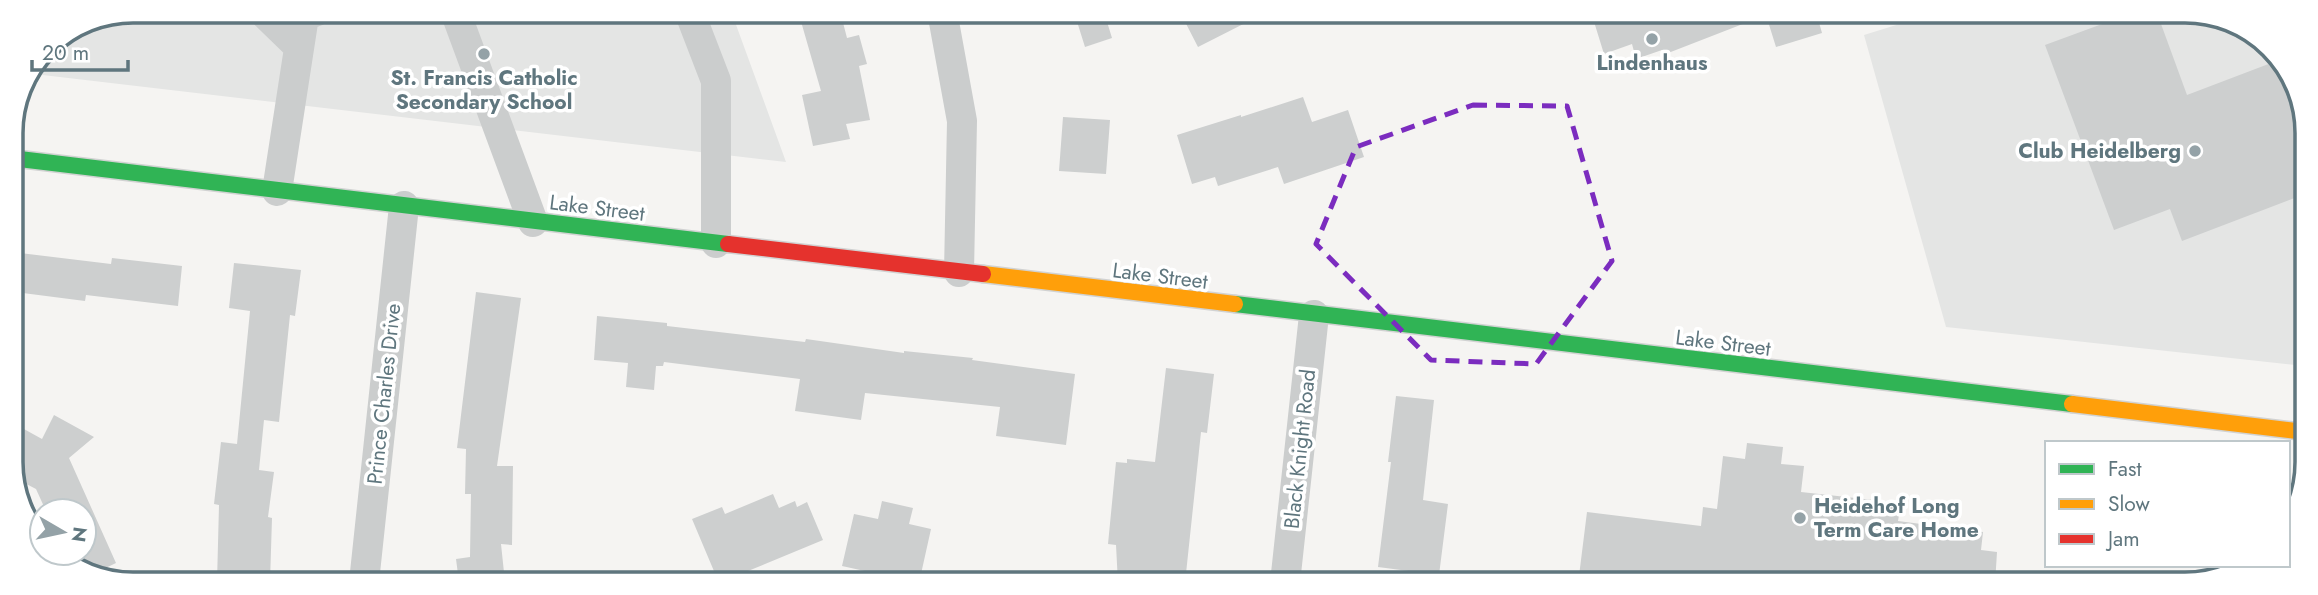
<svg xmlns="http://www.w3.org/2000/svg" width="2318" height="595" font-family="Jost,sans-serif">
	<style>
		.built { fill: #e4e5e4 }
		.building { fill: #cdcfcf }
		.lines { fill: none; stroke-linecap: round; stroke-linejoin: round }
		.fast-casing { stroke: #d1d2d2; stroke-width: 19 }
		.slow-casing { stroke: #d1d2d2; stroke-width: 19 }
		.jam-casing { stroke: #d1d2d2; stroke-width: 19 }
		.street { stroke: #cbcdcd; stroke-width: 30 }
		.fast { stroke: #30b455; stroke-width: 16 }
		.slow { stroke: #ff9f0a; stroke-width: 16 }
		.jam { stroke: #e5322d; stroke-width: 16 }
		.marked { fill: none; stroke: #7b2cbf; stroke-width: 5; stroke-dasharray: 14 9; stroke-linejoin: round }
		.poi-dot { fill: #94a2a7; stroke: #fff; stroke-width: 2.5 }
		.labels { text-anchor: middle; stroke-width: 7; stroke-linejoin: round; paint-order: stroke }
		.poi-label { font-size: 21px; font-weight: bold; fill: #5f767e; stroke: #fff }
		.street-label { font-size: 21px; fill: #5f767e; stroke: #fff }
		.rim { fill: none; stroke: #5f767e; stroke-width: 3.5 }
	</style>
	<rect width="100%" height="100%" fill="#f5f4f2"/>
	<path class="built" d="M 133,11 L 731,11 L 786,162 L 34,74 L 47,46 L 86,20 Z
		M 1935,13 L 2210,13 L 2272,47 L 2305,108 L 2305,366 L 1946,327 L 1864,35 Z"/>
	<path class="building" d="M 798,11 L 840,11 L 847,38 L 859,35 L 867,64 L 859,66 L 870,120 L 846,124 L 850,139 L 813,146 L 802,95 L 821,91 Z
		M 1074,12 L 1104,12 L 1112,38 L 1085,47 Z
		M 1180,12 L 1267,12 L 1198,47 Z
		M 1591,12 L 1816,12 L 1822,33 L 1776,47 L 1766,15 L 1663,55 L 1662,50 L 1636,59 L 1632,44 L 1604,54 Z
		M 2132,13 L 2157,13 L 2187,95 L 2279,60 L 2305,108 L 2305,194 L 2182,241 L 2170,209 L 2114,230 L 2045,45 Z
		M 1303,97 L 1312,122 L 1348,110 L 1364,157 L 1284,184 L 1278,167 L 1218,186 L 1215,177 L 1192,184 L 1177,135 L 1241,115 L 1241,117 Z
		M 1063,117 L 1110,120 L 1106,174 L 1059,171 Z
		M 20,253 L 111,264 L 112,258 L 182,266 L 178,306 L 86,295 L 85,301 L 15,292 Z
		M 234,263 L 301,270 L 295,316 L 290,315 L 279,422 L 264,420 L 259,470 L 274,472 L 268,517 L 272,518 L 270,582 L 217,582 L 219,505 L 214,504 L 221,442 L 237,444 L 250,311 L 229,308 Z
		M 476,292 L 521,298 L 497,466 L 513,466 L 512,545 L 501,544 L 505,582 L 459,582 L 456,559 L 470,557 L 471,494 L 465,494 L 466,449 L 457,448 Z
		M 597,316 L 667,323 L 667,326 L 805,342 L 806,339 L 904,353 L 904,351 L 973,358 L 972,360 L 1075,374 L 1066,445 L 996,436 L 1000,407 L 865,393 L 861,420 L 795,411 L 800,379 L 664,362 L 663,366 L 656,366 L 654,390 L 626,387 L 628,363 L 594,360 Z
		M 1166,368 L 1214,374 L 1207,433 L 1201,432 L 1185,583 L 1118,583 L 1116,545 L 1108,544 L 1116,462 L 1127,463 L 1127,459 L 1155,462 Z
		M 1396,396 L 1434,400 L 1423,500 L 1448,504 L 1439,575 L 1378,567 L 1391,462 L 1388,462 Z
		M 54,415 L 94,437 L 69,458 L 116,563 L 93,574 L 54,553 L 84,553 L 84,511 L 46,511 L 36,489 L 13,477 L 13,423 L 42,439 Z
		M 1747,443 L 1783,447 L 1781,464 L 1804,466 L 1801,492 L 1901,503 L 1898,521 L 1983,532 L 1981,550 L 1997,552 L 1995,584 L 1578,584 L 1587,512 L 1701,526 L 1703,507 L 1717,509 L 1723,456 L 1745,459 Z
		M 773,494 L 779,508 L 795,501 L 797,507 L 807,502 L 823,540 L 748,571 L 753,583 L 719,583 L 692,519 L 722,507 L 725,514 Z
		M 882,501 L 913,508 L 909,524 L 931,529 L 919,583 L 842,566 L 854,514 L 878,519 Z"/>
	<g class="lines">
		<g class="fast-casing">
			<path id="fast" d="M 11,158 L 728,244
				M 1235,304 L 2072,404"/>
		</g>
		<g class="slow-casing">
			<path id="slow" d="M 983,274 L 1235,304
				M 2072,404 L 2305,432"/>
		</g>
		<g class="jam-casing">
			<path id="jam" d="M 728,244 L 983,274"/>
		</g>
		<path class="street" d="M 262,11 L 299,47
			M 455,11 L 533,222
			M 689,11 L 716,81 L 716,243
			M 942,11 L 962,121 L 959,272
			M 277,191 L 304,16 L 317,11
			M 364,582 L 404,206
			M 1285,583 L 1314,315"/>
		<use href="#fast" class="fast"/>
		<use href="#slow" class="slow"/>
		<use href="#jam" class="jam"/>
	</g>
	<path class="marked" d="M 1473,105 L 1567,106 L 1612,261 L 1536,364 L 1431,360 L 1316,244 L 1356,147 Z"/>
	<g class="poi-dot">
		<circle cx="1652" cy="39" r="7"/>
		<circle cx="484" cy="54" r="7"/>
		<circle cx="2195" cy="151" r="7"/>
		<circle cx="1800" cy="518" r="7"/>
	</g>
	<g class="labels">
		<g class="poi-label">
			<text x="1652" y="70">Lindenhaus</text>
			<text x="484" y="85">St. Francis Catholic<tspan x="484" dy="24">Secondary School</tspan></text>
			<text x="2181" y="158" text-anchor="end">Club Heidelberg</text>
			<text x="1814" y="513" text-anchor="start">Heidehof Long<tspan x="1814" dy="24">Term Care Home</tspan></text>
		</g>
		<g class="street-label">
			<text transform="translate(597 208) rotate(7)" y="7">Lake Street</text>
			<text transform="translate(1160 276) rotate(7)" y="7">Lake Street</text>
			<text transform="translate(1723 343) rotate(7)" y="7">Lake Street</text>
			<text transform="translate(384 394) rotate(-84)" y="7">Prince Charles Drive</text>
			<text transform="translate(1300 449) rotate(-84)" y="7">Black Knight Road</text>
		</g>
	</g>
	<path d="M0 0H2318V595H0ZM133 23H2185A110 110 0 0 1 2295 133V462A110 110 0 0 1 2185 572H133A110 110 0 0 1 23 462V133A110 110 0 0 1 133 23Z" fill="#fff" fill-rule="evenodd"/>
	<path class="rim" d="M133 23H2185A110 110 0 0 1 2295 133V462A110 110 0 0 1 2185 572H133A110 110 0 0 1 23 462V133A110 110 0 0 1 133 23Z"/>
	<rect x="2045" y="441" width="245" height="126" fill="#ffffff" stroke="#bfc8cb" stroke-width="2"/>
	<rect x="2059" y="464" width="35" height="10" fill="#30b455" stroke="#bfc8cb" stroke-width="2"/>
	<text x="2108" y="476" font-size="21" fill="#5f767e">Fast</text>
	<rect x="2059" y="499" width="35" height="10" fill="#ff9f0a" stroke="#bfc8cb" stroke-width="2"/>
	<text x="2108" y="511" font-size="21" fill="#5f767e">Slow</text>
	<rect x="2059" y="534" width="35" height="10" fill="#e5322d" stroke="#bfc8cb" stroke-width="2"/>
	<text x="2108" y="546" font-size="21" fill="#5f767e">Jam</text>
	<g transform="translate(63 532) rotate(99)"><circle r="33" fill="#ffffff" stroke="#bfc8cb" stroke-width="2"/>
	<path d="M0-5L12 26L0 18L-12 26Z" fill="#94a2a7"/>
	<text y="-10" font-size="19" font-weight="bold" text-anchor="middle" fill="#5f767e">N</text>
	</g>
	<path d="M32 60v10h96v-10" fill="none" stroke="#5f767e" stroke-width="3.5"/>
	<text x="42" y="60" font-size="21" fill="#5f767e" stroke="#ffffff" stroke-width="5" paint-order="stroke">20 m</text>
</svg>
